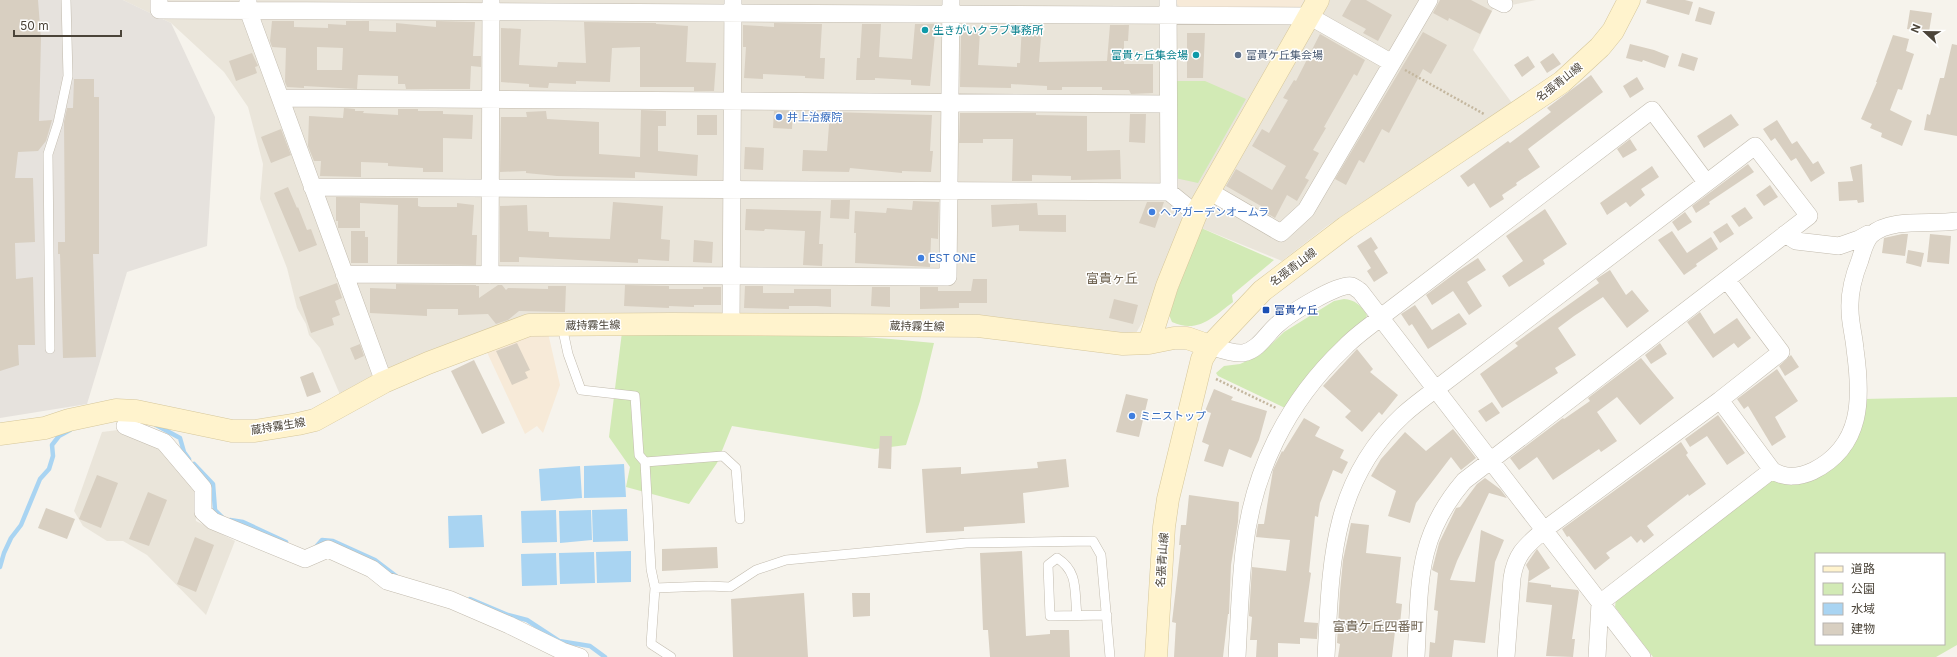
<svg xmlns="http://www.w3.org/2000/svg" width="1957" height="657" font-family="Inter,'Noto Sans JP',sans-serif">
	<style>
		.residential { fill: #eae5da }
		.commercial { fill: #f7ead8 }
		.industrial { fill: #e6e2dd }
		.green { fill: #d2eab5; fill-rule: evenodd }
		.water { fill: #a9d4f2 }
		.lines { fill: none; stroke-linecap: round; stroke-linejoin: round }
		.stream { stroke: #a9d4f2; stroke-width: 4.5 }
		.building { fill: #d8cfc1; fill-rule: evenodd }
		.lane-casing { stroke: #c2bbae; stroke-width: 10 }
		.street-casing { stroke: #c2bbae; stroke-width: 18 }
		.secondary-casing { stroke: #d6c79b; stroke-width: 23 }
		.path { stroke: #c4b79f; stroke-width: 2.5; stroke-dasharray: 2 2; stroke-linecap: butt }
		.lane { stroke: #fff; stroke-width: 9 }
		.street { stroke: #fff; stroke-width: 17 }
		.secondary { stroke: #fff3cd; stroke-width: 22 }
		.culture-dot { fill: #0f9aa8; stroke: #fff; stroke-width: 1.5 }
		.service-dot { fill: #5c6f8a; stroke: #fff; stroke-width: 1.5 }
		.shop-dot { fill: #3f7fe0; stroke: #fff; stroke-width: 1.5 }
		.transit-dot { fill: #1a4fb4; stroke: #fff; stroke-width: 1.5 }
		.labels { text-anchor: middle; stroke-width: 3; stroke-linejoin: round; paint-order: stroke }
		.culture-label { font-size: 11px; fill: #0d838f; stroke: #fff; text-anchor: start }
		.service-label { font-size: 11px; fill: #4e5e75; stroke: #fff; text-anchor: start }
		.street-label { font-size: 11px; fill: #4b4439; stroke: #fff }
		.shop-label { font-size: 11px; fill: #366cbe; stroke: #fff; text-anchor: start }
		.transit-label { font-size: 11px; fill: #164399; stroke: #fff; text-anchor: start }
		.quarter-label { font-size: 13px; fill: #6e6250; stroke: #fff }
	</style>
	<rect width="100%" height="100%" fill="#f6f3ec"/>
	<path class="residential" d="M 123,0 L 1173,0 L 1300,7 L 1304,0 L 1536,0 L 1493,9 L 1473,50 L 1512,103 L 1327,226 L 1282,261 L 1199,227 L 1136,333 L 528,318 L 462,338 L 393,368 L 341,397 L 320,348 L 309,335 L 306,324 L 297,308 L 287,268 L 260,199 L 263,164 L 248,107 L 224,72 L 171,23 Z
		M 118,430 L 157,446 L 194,490 L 196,521 L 235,541 L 206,615 L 147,555 L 123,541 L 107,541 L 83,526 L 74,511 L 102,432 Z"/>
	<path class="commercial" d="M 1173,0 L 1304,0 L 1300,7 L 1295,10 L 1181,8 Z
		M 530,331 L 548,333 L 560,385 L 543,433 L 537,426 L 525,434 L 485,348 Z"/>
	<path class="industrial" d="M 0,0 L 123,0 L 171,23 L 215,117 L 207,246 L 127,272 L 87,404 L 0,418 Z"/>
	<path class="green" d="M 1175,81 L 1205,81 L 1246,99 L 1198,183 L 1175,178 Z
		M 1199,227 L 1274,260 L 1232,295 L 1233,302 C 1213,317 1198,334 1172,322 L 1169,315 Z
		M 1344,299 C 1355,300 1361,305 1367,315 L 1365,320 L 1285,408 L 1218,376 L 1216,373 L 1224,366 L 1240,364 L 1260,355 L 1284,332 L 1334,301 Z
		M 622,332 C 726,332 830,332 934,343 L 920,401 L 906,445 L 875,449 L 732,426 L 717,463 L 689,504 L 626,487 L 630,467 L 609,437 Z
		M 1957,397 L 1957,645 L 1936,657 L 1653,657 L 1615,607 L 1616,599 L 1773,477 L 1827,468 L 1863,399 ZM 1816,554 L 1944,554 L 1944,644 L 1816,644 Z"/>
	<path class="water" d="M 624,464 L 626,497 L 584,498 L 584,466 Z
		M 580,466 L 582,498 L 541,501 L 539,469 Z
		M 627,509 L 628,541 L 593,542 L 592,510 Z
		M 556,510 L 557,542 L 522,543 L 521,511 Z
		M 591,510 L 592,540 L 560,543 L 559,511 Z
		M 482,515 L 484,547 L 449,548 L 448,516 Z
		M 631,551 L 631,582 L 597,583 L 596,552 Z
		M 594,552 L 595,583 L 560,584 L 559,553 Z
		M 556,553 L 557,585 L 522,586 L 521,554 Z"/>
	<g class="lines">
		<path class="stream" d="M 156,425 L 180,438 L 184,452 L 189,459
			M 194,464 L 213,484 L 215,510 L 223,518
			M 230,520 L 243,522 L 286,542
			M 315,548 L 322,540 L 333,541 L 375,560 L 396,576
			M 0,567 L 4,553 L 11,538 L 21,525 L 40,479 L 49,469 L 53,456 L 52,445 L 59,436 L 70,430
			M 470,599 L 508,615 L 527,620 L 559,641 L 590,646 L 605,657"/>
	</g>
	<path class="building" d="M 0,0 L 38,0 L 41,39 L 39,121 L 52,120 L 46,141 L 38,151 L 18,152 L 15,178 L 33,178 L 35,242 L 15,243 L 16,279 L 33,277 L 35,345 L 18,345 L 19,365 L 0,371 Z
		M 1351,0 L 1366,0 L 1392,15 L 1378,41 L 1363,33 L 1366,29 L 1342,16 Z
		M 1440,0 L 1471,0 L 1492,11 L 1480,34 L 1449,18 L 1448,21 L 1433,13 Z
		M 1647,0 L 1685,0 L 1693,2 L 1689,15 L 1646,3 Z
		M 1699,7 L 1715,12 L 1711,25 L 1695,21 Z
		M 1910,10 L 1932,13 L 1929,32 L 1907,29 Z
		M 272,21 L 294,21 L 294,27 L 328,28 L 328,24 L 346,25 L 346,21 L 369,21 L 369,31 L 396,32 L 396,23 L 436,27 L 436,21 L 475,22 L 473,56 L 481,56 L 481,67 L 471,66 L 470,89 L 406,89 L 405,84 L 398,84 L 398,76 L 361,75 L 358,75 L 357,89 L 304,86 L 304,88 L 287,87 L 285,82 L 286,48 L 272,47 L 270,41 ZM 317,47 L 343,48 L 342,70 L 317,70 Z
		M 584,22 L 656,23 L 656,24 L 688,26 L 686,62 L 716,63 L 714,91 L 694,91 L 694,87 L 640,87 L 640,47 L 612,48 L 610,82 L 576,81 L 576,84 L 549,83 L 548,88 L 529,87 L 529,84 L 501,82 L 501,28 L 521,29 L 519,65 L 557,67 L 558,62 L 586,63 Z
		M 774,23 L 822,24 L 820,58 L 825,58 L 824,79 L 805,78 L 805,76 L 763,74 L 763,79 L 744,78 L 746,47 L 743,47 L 743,25 L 774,27 Z
		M 862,24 L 881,24 L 879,57 L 912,59 L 915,24 L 936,24 L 930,86 L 911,85 L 911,80 L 875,78 L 875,80 L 856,80 L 857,58 L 860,58 Z
		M 1022,24 L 1042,25 L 1039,62 L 1107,61 L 1110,25 L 1129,25 L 1128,41 L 1124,41 L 1124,64 L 1153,64 L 1153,93 L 1131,94 L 1129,90 L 1102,90 L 1102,87 L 1062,87 L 1062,90 L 1047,90 L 1047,86 L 1011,84 L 1011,88 L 960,87 L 961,30 L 980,31 L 978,65 L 1017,67 L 1017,63 L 1020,63 Z
		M 1423,32 L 1447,45 L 1431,74 L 1423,69 L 1389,133 L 1382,129 L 1364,163 L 1359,160 L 1346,185 L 1335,179 Z
		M 1187,33 L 1205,33 L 1203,78 L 1187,78 Z
		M 1320,34 L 1365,60 L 1357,76 L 1354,74 L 1324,127 L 1326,128 L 1313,150 L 1319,153 L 1305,178 L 1309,180 L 1297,201 L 1287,195 L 1275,218 L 1260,209 L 1261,206 L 1226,186 L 1236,169 L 1272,190 L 1286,166 L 1252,146 L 1262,129 L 1269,133 L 1288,100 L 1283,98 L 1294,80 L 1296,81 Z
		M 1893,35 L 1909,39 L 1906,51 L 1914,54 L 1902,90 L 1898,89 L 1890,110 L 1912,121 L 1902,146 L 1881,137 L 1882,133 L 1870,128 L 1872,124 L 1861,119 L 1877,82 L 1876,82 Z
		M 1630,44 L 1654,50 L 1669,56 L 1665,68 L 1643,60 L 1642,62 L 1626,58 Z
		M 1952,44 L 1957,45 L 1957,136 L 1924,130 L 1927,114 L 1930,115 L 1940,78 L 1944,78 Z
		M 252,53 L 258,66 L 255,67 L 257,73 L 236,81 L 229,61 Z
		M 1553,53 L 1561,64 L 1547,73 L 1540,62 Z
		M 1682,53 L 1698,58 L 1694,71 L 1678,66 Z
		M 1528,56 L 1535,67 L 1522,77 L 1514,65 Z
		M 1591,75 L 1603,92 L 1528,149 L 1540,167 L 1516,183 L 1517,185 L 1502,195 L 1504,199 L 1490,208 L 1474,183 L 1468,187 L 1460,176 L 1508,141 L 1510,143 L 1551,112 L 1547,108 Z
		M 1637,77 L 1644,89 L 1630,98 L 1623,86 Z
		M 74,79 L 94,79 L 94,97 L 99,97 L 99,254 L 93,254 L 96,357 L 63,358 L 60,254 L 58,254 L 58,242 L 65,242 L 64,122 L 67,108 L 73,108 Z
		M 344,108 L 355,109 L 355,111 L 364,111 L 363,113 L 398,115 L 398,109 L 418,109 L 418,111 L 443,111 L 443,114 L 473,115 L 472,139 L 443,138 L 443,172 L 423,172 L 423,168 L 388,166 L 388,163 L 361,162 L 361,177 L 320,176 L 321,161 L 314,161 L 308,146 L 309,116 L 343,118 Z
		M 641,110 L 666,111 L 666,126 L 658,126 L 658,151 L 698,155 L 697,176 L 635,172 L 635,178 L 557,176 L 526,173 L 526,171 L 500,172 L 501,117 L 527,117 L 526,112 L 546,111 L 547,119 L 599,122 L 599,154 L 640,157 Z
		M 774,111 L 793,111 L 792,129 L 773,128 Z
		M 830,112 L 932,115 L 930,151 L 933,151 L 931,172 L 902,171 L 902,173 L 850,168 L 849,172 L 802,171 L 803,150 L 827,151 Z
		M 960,113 L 1036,113 L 1036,115 L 1087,116 L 1087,151 L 1120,150 L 1121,179 L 1071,180 L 1071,176 L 1032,175 L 1032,181 L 1012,181 L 1013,139 L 983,139 L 983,143 L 959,143 Z
		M 1130,114 L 1146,114 L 1145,143 L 1129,142 Z
		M 1731,114 L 1739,125 L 1704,148 L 1697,136 Z
		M 697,115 L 717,115 L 717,135 L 697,135 Z
		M 1777,120 L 1792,144 L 1797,141 L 1813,164 L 1818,161 L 1825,173 L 1811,182 L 1796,158 L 1791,161 L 1775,138 L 1771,141 L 1763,129 Z
		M 281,129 L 291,155 L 271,163 L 261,137 Z
		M 1630,139 L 1637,150 L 1623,158 L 1617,149 Z
		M 745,147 L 764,148 L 763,170 L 744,169 Z
		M 1748,164 L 1754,172 L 1709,202 L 1710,204 L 1696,213 L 1692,206 Z
		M 1862,164 L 1864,202 L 1858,203 L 1857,200 L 1839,201 L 1838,182 L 1853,181 L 1850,167 Z
		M 1652,166 L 1659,177 L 1641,189 L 1645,195 L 1630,207 L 1626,202 L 1607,215 L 1600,203 Z
		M 1770,185 L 1778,197 L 1764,206 L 1756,195 Z
		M 288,187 L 297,208 L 298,207 L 307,230 L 311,229 L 317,245 L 299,252 L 274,193 Z
		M 336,197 L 418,198 L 418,206 L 421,207 L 457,207 L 457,203 L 474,205 L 472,235 L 477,235 L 476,265 L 397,264 L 398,205 L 360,203 L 360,228 L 338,228 L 338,221 L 336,221 Z
		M 831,200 L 850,200 L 849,219 L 830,218 Z
		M 913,201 L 939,202 L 938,239 L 931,238 L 930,267 L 855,263 L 856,233 L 854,233 L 855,211 L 886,213 L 887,208 L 912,210 Z
		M 613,202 L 663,206 L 661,239 L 670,240 L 669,261 L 638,259 L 638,263 L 519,257 L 519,262 L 500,262 L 500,206 L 527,205 L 528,231 L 549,232 L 549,237 L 610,239 Z
		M 1147,202 L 1164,202 L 1155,228 L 1139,223 Z
		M 1037,203 L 1038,215 L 1066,215 L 1066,232 L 1019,231 L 1019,225 L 992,227 L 991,205 Z
		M 1745,207 L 1753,218 L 1739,227 L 1731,216 Z
		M 746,209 L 821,211 L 819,244 L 823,244 L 822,266 L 803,265 L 805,231 L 765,229 L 764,231 L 745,230 Z
		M 1545,209 L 1567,244 L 1543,260 L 1545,264 L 1509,287 L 1502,276 L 1523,261 L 1506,236 Z
		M 1685,212 L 1692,222 L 1678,231 L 1672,222 Z
		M 1727,223 L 1734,234 L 1720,243 L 1713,232 Z
		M 351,231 L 365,231 L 365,237 L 368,237 L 368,263 L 351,263 Z
		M 1672,231 L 1687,253 L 1711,237 L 1718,249 L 1696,264 L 1697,266 L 1684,275 L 1658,240 Z
		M 1902,234 L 1908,234 L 1905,256 L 1882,253 L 1884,238 Z
		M 1930,234 L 1951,236 L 1949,264 L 1927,262 Z
		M 1371,237 L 1378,248 L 1374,251 L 1388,273 L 1374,282 L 1367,271 L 1371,268 L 1357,246 Z
		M 694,240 L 713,242 L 712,263 L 693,262 Z
		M 1908,250 L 1924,253 L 1921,267 L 1906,263 Z
		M 1478,258 L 1486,270 L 1467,282 L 1482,306 L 1469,315 L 1453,291 L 1432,305 L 1426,295 L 1458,271 Z
		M 1610,270 L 1626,295 L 1632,290 L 1649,311 L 1627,328 L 1603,297 L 1574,316 L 1558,328 L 1576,355 L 1555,368 L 1558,373 L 1502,408 L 1480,374 L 1518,346 L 1515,343 L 1599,283 L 1596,279 Z
		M 973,279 L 987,279 L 987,303 L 959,303 L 959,308 L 920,309 L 920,287 L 938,287 L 938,291 L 971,291 Z
		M 337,283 L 342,298 L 335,301 L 340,315 L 332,318 L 334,325 L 311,333 L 299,297 Z
		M 396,284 L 476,285 L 476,286 L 479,286 L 479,298 L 498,285 L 502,285 L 506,290 L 508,288 L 548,289 L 548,286 L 566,286 L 565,312 L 519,311 L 508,320 L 496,324 L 488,314 L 458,315 L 458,309 L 427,309 L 427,316 L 370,313 L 370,288 L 396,289 Z
		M 625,285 L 669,286 L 669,289 L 703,289 L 703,287 L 721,287 L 721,305 L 694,305 L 694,307 L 669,306 L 669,308 L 624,306 Z
		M 745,286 L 763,286 L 763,293 L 794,293 L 794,289 L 831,289 L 831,307 L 817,306 L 789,306 L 789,309 L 744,308 Z
		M 872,287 L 890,287 L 890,307 L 871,306 Z
		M 1114,299 L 1138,305 L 1133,324 L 1109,318 Z
		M 1415,305 L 1432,330 L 1459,313 L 1467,324 L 1428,349 L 1412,324 L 1409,326 L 1401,314 Z
		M 1700,312 L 1714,334 L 1737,318 L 1751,338 L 1738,348 L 1734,343 L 1713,358 L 1687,322 Z
		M 517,343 L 530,370 L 525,372 L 528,378 L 512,385 L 496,351 Z
		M 1660,343 L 1667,354 L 1651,364 L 1645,355 Z
		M 360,344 L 364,356 L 355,360 L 350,348 Z
		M 1357,349 L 1373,369 L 1370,372 L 1398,395 L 1382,415 L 1379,412 L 1362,432 L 1345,417 L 1351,411 L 1323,386 Z
		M 1791,355 L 1799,367 L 1785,376 L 1779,366 Z
		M 1641,358 L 1674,398 L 1640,425 L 1617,397 L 1597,412 L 1617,441 L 1601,452 L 1599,449 L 1553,480 L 1537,457 L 1519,470 L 1510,458 L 1563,418 L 1564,419 L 1590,401 L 1588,398 Z
		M 474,360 L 505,423 L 482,434 L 451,371 Z
		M 1777,369 L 1798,401 L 1775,417 L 1786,437 L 1772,446 L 1748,406 L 1744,409 L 1737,399 Z
		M 313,372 L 321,392 L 307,397 L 300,377 Z
		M 1214,389 L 1233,397 L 1231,400 L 1267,411 L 1259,440 L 1251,458 L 1229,449 L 1223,467 L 1204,461 L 1209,445 L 1202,442 L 1211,413 L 1205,411 Z
		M 1126,394 L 1148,399 L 1139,437 L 1116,432 Z
		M 1492,402 L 1500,413 L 1486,422 L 1478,411 Z
		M 1718,415 L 1745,453 L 1727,465 L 1707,436 L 1690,447 L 1685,439 Z
		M 1304,418 L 1320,427 L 1315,436 L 1344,450 L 1340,458 L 1348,462 L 1342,474 L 1333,470 L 1320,503 L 1318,517 L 1315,516 L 1309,572 L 1311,573 L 1304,622 L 1318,623 L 1317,639 L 1300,638 L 1300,644 L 1278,643 L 1278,657 L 1256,657 L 1257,640 L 1250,640 L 1252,617 L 1249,616 L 1252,567 L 1286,571 L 1290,540 L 1256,537 L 1258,524 L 1264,524 L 1273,470 L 1282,451 L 1283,452 Z
		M 1453,429 L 1476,458 L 1461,470 L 1451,457 L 1416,503 L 1410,523 L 1388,516 L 1396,491 L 1371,476 L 1381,459 L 1405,432 L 1426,451 Z
		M 880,436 L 892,436 L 891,469 L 878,468 Z
		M 1681,442 L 1688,453 L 1686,455 L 1706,484 L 1689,496 L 1688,494 L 1647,526 L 1654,535 L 1644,543 L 1641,539 L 1637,543 L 1631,536 L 1606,553 L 1610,558 L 1595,570 L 1569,536 L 1567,537 L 1562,529 Z
		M 1066,459 L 1069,487 L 1023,493 L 1025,523 L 964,527 L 964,531 L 926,533 L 922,469 L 961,467 L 961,474 L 1038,468 L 1037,462 Z
		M 97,475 L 118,483 L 101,528 L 79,519 Z
		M 1485,478 L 1500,489 L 1507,498 L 1489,493 L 1457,561 L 1450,580 L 1475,582 L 1481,530 L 1504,540 L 1495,562 L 1485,643 L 1454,640 L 1452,657 L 1429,657 L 1430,642 L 1435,643 L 1438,611 L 1434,610 L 1438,573 L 1432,570 L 1439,543 L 1456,508 L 1460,507 L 1477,484 Z
		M 148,492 L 167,500 L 149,546 L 129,539 Z
		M 1189,495 L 1239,502 L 1238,522 L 1231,565 L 1229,614 L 1228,614 L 1223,657 L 1174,657 L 1176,623 L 1172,622 L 1181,545 L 1179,545 L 1181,525 L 1186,525 Z
		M 46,508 L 75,519 L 67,539 L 38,528 Z
		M 1351,523 L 1369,525 L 1366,553 L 1401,557 L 1396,603 L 1402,604 L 1400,624 L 1396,623 L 1392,657 L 1338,657 L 1340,644 L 1337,643 L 1340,591 L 1343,560 Z
		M 195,537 L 214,545 L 196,592 L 177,584 Z
		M 717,547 L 718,568 L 662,571 L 662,549 Z
		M 1537,549 L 1550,568 L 1528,582 L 1551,585 L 1551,587 L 1578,590 L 1579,592 L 1572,639 L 1575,639 L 1573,657 L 1546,656 L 1552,605 L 1526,602 L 1529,571 L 1526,565 Z
		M 1022,551 L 1026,636 L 1050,634 L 1050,630 L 1069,630 L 1070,657 L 990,657 L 988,630 L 983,630 L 980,553 Z
		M 804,593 L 808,657 L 733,657 L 731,599 Z
		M 852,593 L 870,593 L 870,616 L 853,617 Z"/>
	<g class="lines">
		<g class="lane-casing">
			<path id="lane" d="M 562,326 L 568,354 L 581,390 L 635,396 L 639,455 L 645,462 L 651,569 L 655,588 L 709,586 L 730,587 L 756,570 L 786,560 L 966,543 L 1093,541 L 1101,555 L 1110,657
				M 50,349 L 48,154 L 58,123 L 68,76 L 66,0
				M 645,462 L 723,456 L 736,468 L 740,519
				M 1057,558 L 1048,565 L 1050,616 L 1107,615
				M 1057,558 C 1079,572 1074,591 1077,615
				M 655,588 L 651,644 L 671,657"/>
		</g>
		<g class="street-casing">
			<path id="street" d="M 159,0 L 159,10 L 1309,16 L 1392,63
				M 248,0 L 248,10 L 384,382
				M 1168,0 L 1169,192
				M 1496,0 L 1504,4
				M 280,98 L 1168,104
				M 312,187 L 1169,192 L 1196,214
				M 1209,191 L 1281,233 L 1306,210 L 1429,0
				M 1785,234 L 1796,241 L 1839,246 L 1859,239 L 1868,234 L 1870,235
				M 344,274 L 948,277 L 951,0
				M 490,275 L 491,1
				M 731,325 L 733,0
				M 1210,346 C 1220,349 1232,354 1243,353 C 1259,350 1267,333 1278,324 C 1289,314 1339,282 1352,286 C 1355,287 1358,290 1360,291 L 1642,657
				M 125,426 L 164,442 L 203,488 L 203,512 L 213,521 L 305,559 L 328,549 L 372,569 L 387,581 L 451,600 L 509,625 L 562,651 L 580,657
				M 1772,470 C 1784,479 1800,477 1813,471 C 1863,446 1862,398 1855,349 C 1854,336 1850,323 1850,310 C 1849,293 1854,275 1860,260 C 1862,253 1866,240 1871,235 C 1891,217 1932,225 1957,221
				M 1237,657 C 1239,622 1240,586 1244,551 C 1252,473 1287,402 1344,348 C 1355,336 1369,327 1381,317 L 1652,110 L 1706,182
				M 1326,657 C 1331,566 1330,483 1403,415 C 1413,406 1425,397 1436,389 L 1755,146 L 1809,216 L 1464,481 C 1415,538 1420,586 1416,657
				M 1506,657 L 1512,578 C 1516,553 1526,546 1544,530 L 1720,400 L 1781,352 L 1727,280
				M 1597,657 L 1600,603 L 1772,470 L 1720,400"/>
		</g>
		<g class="secondary-casing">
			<path id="secondary" d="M 1149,343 L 1167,286 L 1196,214 L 1318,0
				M 0,434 L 45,428 L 69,420 L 116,410 L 136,411 L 232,431 L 255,431 L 298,424 L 315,420 L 384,382 L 428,363 L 529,325 L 671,324 L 978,326 L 1123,344 L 1149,343 L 1174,338 L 1187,338 L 1210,346
				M 1156,657 L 1164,527 L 1168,499 L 1202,359 L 1210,346 L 1262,291 L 1346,227 L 1562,82 L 1600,47 L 1613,31 L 1629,0"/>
		</g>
		<path class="path" d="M 1405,70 L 1484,114
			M 1216,379 L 1276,408"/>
		<use href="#lane" class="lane"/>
		<use href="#street" class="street"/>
		<use href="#secondary" class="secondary"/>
	</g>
	<g class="culture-dot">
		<circle cx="925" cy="30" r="4"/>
		<circle cx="1196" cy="55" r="4"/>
	</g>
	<circle class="service-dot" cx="1238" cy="55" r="4"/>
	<g class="shop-dot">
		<circle cx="779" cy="117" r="4"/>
		<circle cx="1152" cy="212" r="4"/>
		<circle cx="921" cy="258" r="4"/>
		<circle cx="1132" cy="416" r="4"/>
	</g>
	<rect class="transit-dot" x="1262" y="306" width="8" height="8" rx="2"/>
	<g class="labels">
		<g class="culture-label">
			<text x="933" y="34">生きがいクラブ事務所</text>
			<text x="1188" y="59" text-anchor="end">富貴ヶ丘集会場</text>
		</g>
		<g class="service-label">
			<text x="1246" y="59">富貴ケ丘集会場</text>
		</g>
		<g class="street-label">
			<text transform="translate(1559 82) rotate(-38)" y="4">名張青山線</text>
			<text transform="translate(1293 267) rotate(-37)" y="4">名張青山線</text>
			<text transform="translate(593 325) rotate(-1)" y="4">蔵持霧生線</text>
			<text transform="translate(917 326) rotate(1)" y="4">蔵持霧生線</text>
			<text transform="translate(278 426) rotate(-9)" y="4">蔵持霧生線</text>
			<text transform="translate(1162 560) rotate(-86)" y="4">名張青山線</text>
		</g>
		<g class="shop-label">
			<text x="787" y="121">井上治療院</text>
			<text x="1160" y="216">ヘアガーデンオームラ</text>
			<text x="929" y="262">EST ONE</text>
			<text x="1140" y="420">ミニストップ</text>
		</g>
		<g class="transit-label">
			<text x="1274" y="314">富貴ケ丘</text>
		</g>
		<g class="quarter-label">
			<text x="1112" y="283">富貴ヶ丘</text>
			<text x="1378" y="631">富貴ケ丘四番町</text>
		</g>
	</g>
	<rect x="1815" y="553" width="130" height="92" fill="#ffffff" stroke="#b7b4b0"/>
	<rect x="1823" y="566" width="20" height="6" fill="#fff3cd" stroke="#b7b4b0"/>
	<text x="1851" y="573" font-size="12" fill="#4b4439">道路</text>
	<rect x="1823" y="583" width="20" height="12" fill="#d2eab5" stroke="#b7b4b0"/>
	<text x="1851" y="593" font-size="12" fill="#4b4439">公園</text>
	<rect x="1823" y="603" width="20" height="12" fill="#a9d4f2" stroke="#b7b4b0"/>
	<text x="1851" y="613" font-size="12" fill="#4b4439">水域</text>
	<rect x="1823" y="623" width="20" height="12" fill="#d8cfc1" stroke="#b7b4b0"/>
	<text x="1851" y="633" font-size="12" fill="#4b4439">建物</text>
	<g transform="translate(1925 32) rotate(292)" stroke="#ffffff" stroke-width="3" paint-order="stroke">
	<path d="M0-3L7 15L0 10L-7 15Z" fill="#4b4439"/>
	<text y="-6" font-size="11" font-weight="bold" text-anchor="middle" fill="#4b4439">N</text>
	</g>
	<path d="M14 30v6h107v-6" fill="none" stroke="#4b4439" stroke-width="2"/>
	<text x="20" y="30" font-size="12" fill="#4b4439" stroke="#ffffff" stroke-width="3" paint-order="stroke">50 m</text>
</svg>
